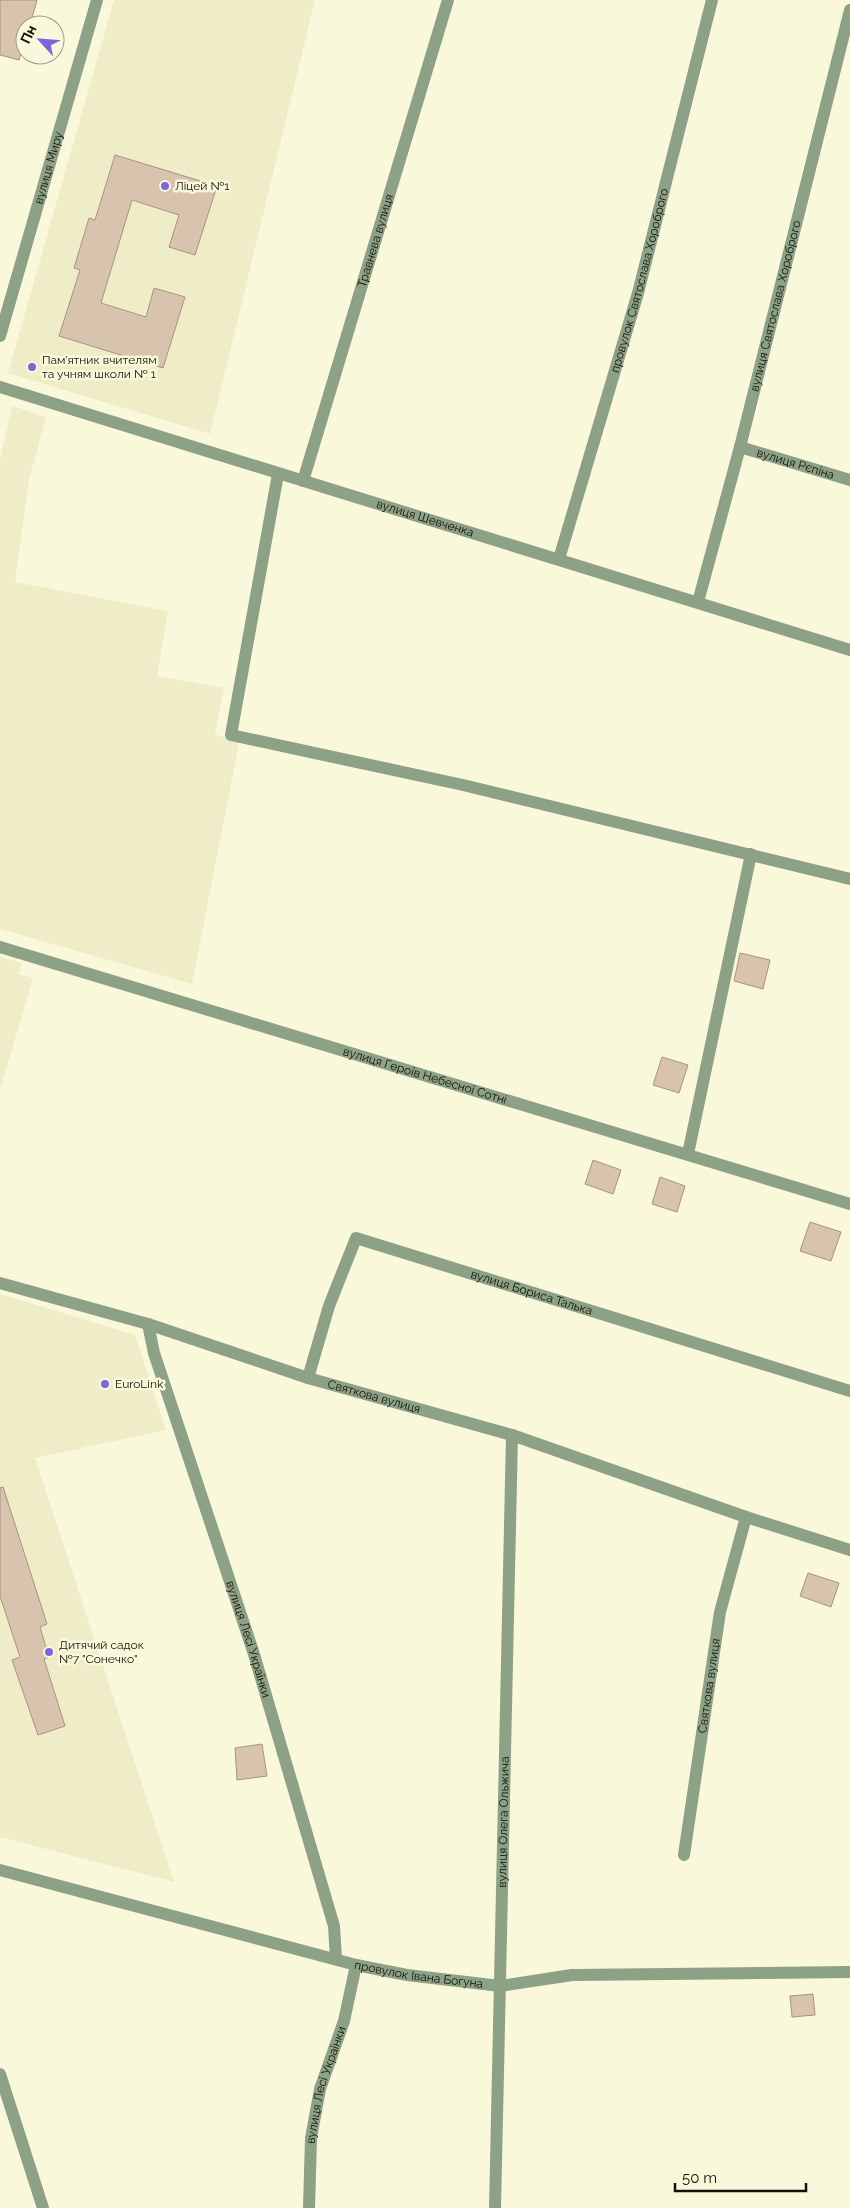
<svg xmlns="http://www.w3.org/2000/svg" width="850" height="2208" font-family="Raleway,sans-serif">
	<style>
		.built { fill: #efecc8 }
		.building { fill: #d8c4ae; stroke: #a7937f }
		.lines { fill: none; stroke-linecap: round; stroke-linejoin: round }
		.street { stroke: #8ca185; stroke-width: 12 }
		.poi-dot { fill: #7e63de; stroke: #faf8db; stroke-width: 2 }
		.labels { text-anchor: middle; stroke-width: 5; stroke-linejoin: round; paint-order: stroke }
		.street-label { font-size: 12px; fill: #131208; stroke: #faf8db }
		.poi-label { font-size: 12px; fill: #131208; stroke: #faf8db; text-anchor: start }
	</style>
	<rect width="100%" height="100%" fill="#faf8db"/>
	<path class="built" d="M 114,0 L 315,0 L 210,434 L 8,373 Z
		M 12,406 L 46,417 L 29,480 L 15,582 L 168,611 L 157,676 L 224,688 L 215,734 L 239,743 L 192,984 L 0,929 L 0,460 Z
		M 0,957 L 22,963 L 19,974 L 33,978 L 0,1090 Z
		M 0,1294 L 135,1335 L 166,1430 L 35,1458 L 174,1882 L 0,1837 Z"/>
	<path class="building" d="M 0,0 L 37,0 L 30,25 L 25,25 L 25,41 L 19,60 L 0,55 Z
		M 115,155 L 217,186 L 195,255 L 169,247 L 179,215 L 132,200 L 101,303 L 146,317 L 154,288 L 185,297 L 163,368 L 59,336 L 80,270 L 74,268 L 89,218 L 95,220 Z
		M 740,953 L 770,960 L 763,989 L 734,981 Z
		M 662,1057 L 688,1065 L 679,1093 L 653,1085 Z
		M 593,1160 L 621,1170 L 613,1194 L 585,1184 Z
		M 660,1177 L 685,1186 L 677,1212 L 652,1204 Z
		M 810,1222 L 841,1232 L 831,1261 L 800,1251 Z
		M 3,1487 L 47,1624 L 40,1627 L 49,1657 L 44,1659 L 65,1726 L 38,1735 L 12,1660 L 20,1657 L 0,1596 L 0,1488 Z
		M 808,1573 L 839,1583 L 831,1607 L 800,1596 Z
		M 262,1744 L 267,1776 L 237,1780 L 235,1748 Z
		M 813,1994 L 815,2015 L 792,2017 L 790,1996 Z"/>
	<g class="lines">
		<g class="street">
			<path id="s1" d="M 0,336 L 97,0"/>
			<path id="s2" d="M 0,387 C 283,476 567,560 850,650"/>
			<path id="s3" d="M 740,447 L 850,480"/>
			<path d="M 278,474 L 231,735 L 463,785 L 850,879"/>
			<path id="s4" d="M 303,481 L 448,0"/>
			<path id="s5" d="M 559,559 L 638,293 L 712,0"/>
			<path id="s6" d="M 698,602 L 740,447 L 850,10"/>
			<path id="s7" d="M 0,947 L 850,1204"/>
			<path d="M 688,1154 L 751,854"/>
			<path id="s8" d="M 0,1283 L 148,1324 L 308,1378 L 512,1435 L 746,1517 L 850,1550"/>
			<path id="s9" d="M 148,1324 L 154,1353 L 253,1651 L 334,1926 L 336,1959"/>
			<path id="s10" d="M 308,1378 L 329,1306 L 356,1238 L 850,1391"/>
			<path id="s11" d="M 684,1855 L 720,1612 L 746,1517"/>
			<path id="s12" d="M 0,1870 L 356,1965 L 407,1975 L 500,1986 L 572,1975 L 850,1972"/>
			<path d="M 0,2074 L 43,2208"/>
			<path id="s13" d="M 309,2208 L 311,2138 L 320,2089 L 344,2021 L 356,1965"/>
			<path id="s14" d="M 495,2208 L 512,1435"/>
		</g>
	</g>
	<g class="poi-dot">
		<circle cx="165" cy="186" r="5"/>
		<circle cx="32" cy="367" r="5"/>
		<circle cx="105" cy="1384" r="5"/>
		<circle cx="49" cy="1652" r="5"/>
	</g>
	<g class="labels">
		<g class="street-label">
			<text dy="4" stroke="none"><textPath href="#s1" startOffset="175">вулиця Миру</textPath></text>
			<text dy="4" stroke="none"><textPath href="#s4" startOffset="251">Травнева вулиця</textPath></text>
			<text dy="4" stroke="none"><textPath href="#s5" startOffset="290">провулок Святослава Хороброго</textPath></text>
			<text dy="4" stroke="none"><textPath href="#s6" startOffset="306">вулиця Святослава Хороброго</textPath></text>
			<text dy="4" stroke="none"><textPath href="#s3" startOffset="58">вулиця Рєпіна</textPath></text>
			<text dy="4" stroke="none"><textPath href="#s2" startOffset="445">вулиця Шевченка</textPath></text>
			<text dy="4" stroke="none"><textPath href="#s7" startOffset="444">вулиця Героїв Небесної Сотні</textPath></text>
			<text dy="4" stroke="none"><textPath href="#s10" startOffset="332">вулиця Бориса Талька</textPath></text>
			<text dy="4" stroke="none"><textPath href="#s8" startOffset="391">Святкова вулиця</textPath></text>
			<text dy="4" stroke="none"><textPath href="#s9" startOffset="331">вулиця Лесі Українки</textPath></text>
			<text dy="4" stroke="none"><textPath href="#s11" startOffset="171">Святкова вулиця</textPath></text>
			<text dy="4" stroke="none"><textPath href="#s14" startOffset="386">вулиця Олега Ольжича</textPath></text>
			<text dy="4" stroke="none"><textPath href="#s12" startOffset="432">провулок Івана Богуна</textPath></text>
			<text dy="4" stroke="none"><textPath href="#s13" startOffset="125">вулиця Лесі Українки</textPath></text>
		</g>
		<g class="poi-label">
			<text x="175" y="190">Ліцей №1</text>
			<text x="42" y="364">Пам'ятник вчителям<tspan x="42" dy="14">та учням школи № 1</tspan></text>
			<text x="115" y="1388">EuroLink</text>
			<text x="59" y="1649">Дитячий садок<tspan x="59" dy="14">№7 "Сонечко"</tspan></text>
		</g>
	</g>
	<g transform="translate(40 40) rotate(296)"><circle r="24" fill="#faf8db" stroke="#9e9c87"/>
	<path d="M0-4L9 19L0 12L-9 19Z" fill="#7e63de"/>
	<text y="-8" font-size="14" font-weight="bold" text-anchor="middle" fill="#131208">Пн</text>
	</g>
	<path d="M675 2183v8h131v-8" fill="none" stroke="#131208" stroke-width="2.5"/>
	<text x="682" y="2183" font-size="15" fill="#131208" stroke="#faf8db" stroke-width="4" paint-order="stroke">50 m</text>
</svg>
